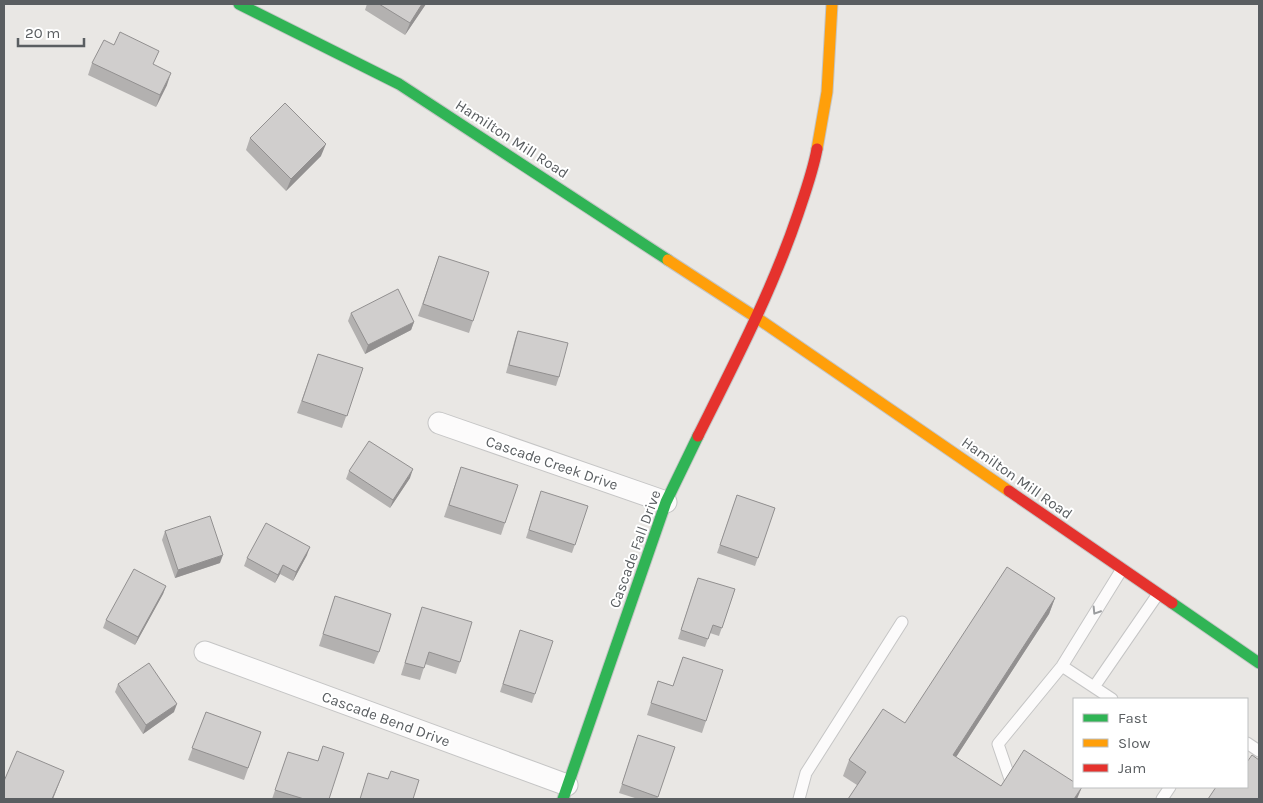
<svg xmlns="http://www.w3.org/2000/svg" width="1263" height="803" font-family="Karla,sans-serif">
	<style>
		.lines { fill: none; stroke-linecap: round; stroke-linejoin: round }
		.lane-casing { stroke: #c5c5c5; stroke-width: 13 }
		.street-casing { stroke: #c5c5c5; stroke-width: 23 }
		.fast-casing { stroke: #c4c5c5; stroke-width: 13 }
		.slow-casing { stroke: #c4c5c5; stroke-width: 13 }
		.jam-casing { stroke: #c4c5c5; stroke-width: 13 }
		.lane { stroke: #fcfbfb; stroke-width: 11 }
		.street { stroke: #fcfbfb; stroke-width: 21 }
		.fast { stroke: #30b455; stroke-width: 11 }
		.slow { stroke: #ff9f0a; stroke-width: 11 }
		.jam { stroke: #e5322d; stroke-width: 11 }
		.wall { fill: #b3b1b0 }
		.shaded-wall { fill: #929090 }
		.building { fill: #d0cecd; stroke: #929090 }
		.oneway { stroke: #9b9d9f }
		.labels { text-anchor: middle; stroke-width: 4; stroke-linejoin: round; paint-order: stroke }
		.street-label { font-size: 15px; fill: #5a5e61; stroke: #fff }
	</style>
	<rect width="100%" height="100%" fill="#e9e7e4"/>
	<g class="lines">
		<g class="lane-casing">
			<path id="lane" d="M 1062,666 L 1112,699
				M 1094,687 L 1158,594
				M 1247,743 L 1259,751
				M 1010,779 L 998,744 L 1062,666 L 1122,569
				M 799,799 L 806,773 L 902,622
				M 1162,799 L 1170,787"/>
		</g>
		<g class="street-casing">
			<path id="street" d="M 439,423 L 666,502
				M 205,652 L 567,785"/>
		</g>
		<g class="fast-casing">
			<path id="fast" d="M 239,4 L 399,84 L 668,260
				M 1172,603 L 1259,663
				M 563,799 L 666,502 L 698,436"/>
		</g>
		<g class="slow-casing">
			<path id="slow" d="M 817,149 L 827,92 L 832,4
				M 668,260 L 757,318 L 1009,491"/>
		</g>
		<g class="jam-casing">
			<path id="jam" d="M 698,436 C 734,364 772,291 798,214 C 805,193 813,171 817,149
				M 1009,491 L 1172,603"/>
		</g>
		<use href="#lane" class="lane"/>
		<use href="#street" class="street"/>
		<use href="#fast" class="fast"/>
		<use href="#slow" class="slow"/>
		<use href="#jam" class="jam"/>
	</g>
	<path class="wall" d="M 367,4 L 426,4 L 405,35 L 365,10 Z
		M 92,63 L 154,65 L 167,85 L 156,107 L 88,75 Z
		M 250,138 L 321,156 L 286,191 L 246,150 Z
		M 439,256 L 473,321 L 469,333 L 418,316 Z
		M 351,313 L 414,322 L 411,330 L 365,354 L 348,321 Z
		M 518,331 L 559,377 L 556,386 L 506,373 L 515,339 Z
		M 318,354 L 363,368 L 342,428 L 297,413 Z
		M 461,467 L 505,523 L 501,535 L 444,517 Z
		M 349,471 L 410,478 L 390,508 L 346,479 Z
		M 737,495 L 775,508 L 755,566 L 717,553 Z
		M 538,500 L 588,506 L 572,553 L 526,538 Z
		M 165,531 L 220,563 L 175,578 L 162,540 Z
		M 307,555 L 293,581 L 280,574 L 275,583 L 244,566 L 247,558 Z
		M 166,586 L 163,594 L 135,645 L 103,628 L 106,620 Z
		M 695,586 L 735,589 L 719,636 L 710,633 L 705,647 L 678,639 Z
		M 335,596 L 379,652 L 374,664 L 319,646 Z
		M 1055,598 L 1049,614 L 956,757 L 1001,786 L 1074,787 L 857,785 L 843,776 L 849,760 L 905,723 Z
		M 422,607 L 460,662 L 456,674 L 425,664 L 420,680 L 401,675 Z
		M 517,639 L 535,694 L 532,703 L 500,692 Z
		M 683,657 L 706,721 L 702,733 L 647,715 L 658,681 L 673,686 Z
		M 118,684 L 174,712 L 143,734 L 115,692 Z
		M 206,712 L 261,732 L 244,780 L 188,760 Z
		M 635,743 L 675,747 L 657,799 L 638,799 L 619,793 Z
		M 323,746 L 329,799 L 272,799 L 288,752 L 318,761 Z"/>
	<path class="shaded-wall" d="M 422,4 L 426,4 L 405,35 L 410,23 Z
		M 171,73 L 167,85 L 156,107 L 160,95 Z
		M 326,144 L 321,156 L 286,191 L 291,179 Z
		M 414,322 L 411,330 L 365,354 L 368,345 Z
		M 413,469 L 410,478 L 390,508 L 393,500 Z
		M 310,547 L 307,555 L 293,581 L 296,572 Z
		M 223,555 L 220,563 L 175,578 L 178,570 Z
		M 283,565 L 280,574 L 275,583 L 278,575 Z
		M 166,586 L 163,594 L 135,645 L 138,637 Z
		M 1055,598 L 1049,614 L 947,771 L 953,755 Z
		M 177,704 L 174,712 L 143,734 L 146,725 Z
		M 64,771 L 53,799 L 52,799 Z
		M 1082,787 L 1077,799 L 1074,799 Z"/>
	<path class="building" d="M 379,4 L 422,4 L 410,23 Z
		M 120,32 L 159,51 L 153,64 L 171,73 L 160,95 L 92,63 L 104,40 L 114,45 Z
		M 285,103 L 326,144 L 291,179 L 250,138 Z
		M 439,256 L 489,272 L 473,321 L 423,304 Z
		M 398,289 L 414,322 L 368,345 L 351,313 Z
		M 518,331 L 568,343 L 559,377 L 509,365 Z
		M 318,354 L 363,368 L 347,416 L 302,401 Z
		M 369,441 L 413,469 L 393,500 L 349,471 Z
		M 461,467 L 518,485 L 505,523 L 449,505 Z
		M 541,491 L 588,506 L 575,545 L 529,530 Z
		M 737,495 L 775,508 L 758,558 L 720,545 Z
		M 210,516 L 223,555 L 178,570 L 165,531 Z
		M 266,523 L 310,547 L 296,572 L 283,565 L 278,575 L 247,558 Z
		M 1007,567 L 1055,598 L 953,755 L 1001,786 L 1024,750 L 1074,782 L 1074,787 L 1082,787 L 1074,799 L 848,799 L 866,772 L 849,760 L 883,709 L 905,723 Z
		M 134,569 L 166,586 L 138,637 L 106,620 Z
		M 698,578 L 735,589 L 722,628 L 713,625 L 708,639 L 681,630 Z
		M 335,596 L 391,614 L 379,652 L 323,634 Z
		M 422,607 L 472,622 L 460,662 L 429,652 L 424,668 L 405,663 Z
		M 520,630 L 553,641 L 535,694 L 503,684 Z
		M 683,657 L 723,670 L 706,721 L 651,703 L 658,681 L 673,686 Z
		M 149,663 L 177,704 L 146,725 L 118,684 Z
		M 206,712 L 261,732 L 248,768 L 192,748 Z
		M 638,735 L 675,747 L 658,797 L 622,784 Z
		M 323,746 L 344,753 L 329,799 L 304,799 L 275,790 L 288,752 L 318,761 Z
		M 17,751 L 64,771 L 52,799 L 7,799 L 4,798 L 4,781 Z
		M 1252,755 L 1259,760 L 1259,799 L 1208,799 L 1216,787 L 1247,787 L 1247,762 Z
		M 391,771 L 419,780 L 413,799 L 360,799 L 368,773 L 388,779 Z"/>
	<defs><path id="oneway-chevron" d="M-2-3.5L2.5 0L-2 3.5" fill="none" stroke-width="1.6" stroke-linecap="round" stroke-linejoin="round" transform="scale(1.25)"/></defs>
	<use class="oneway" href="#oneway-chevron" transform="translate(1096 611) rotate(122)"/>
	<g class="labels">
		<g class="street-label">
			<text transform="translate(512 139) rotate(33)" y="5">Hamilton Mill Road</text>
			<text transform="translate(552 463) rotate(19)" y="5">Cascade Creek Drive</text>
			<text transform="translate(1017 478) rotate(35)" y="5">Hamilton Mill Road</text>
			<text transform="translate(635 549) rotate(-70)" y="5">Cascade Fall Drive</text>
			<text transform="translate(386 719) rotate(20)" y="5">Cascade Bend Drive</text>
		</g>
	</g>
	<rect width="1263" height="803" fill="none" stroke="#5a5e61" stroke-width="10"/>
	<rect x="1073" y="698" width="175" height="90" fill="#ffffff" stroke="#bdbfc0"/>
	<rect x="1083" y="714" width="25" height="8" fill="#30b455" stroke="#bdbfc0"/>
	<text x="1118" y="723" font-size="15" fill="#5a5e61">Fast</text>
	<rect x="1083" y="739" width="25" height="8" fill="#ff9f0a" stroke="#bdbfc0"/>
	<text x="1118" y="748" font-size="15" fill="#5a5e61">Slow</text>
	<rect x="1083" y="764" width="25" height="8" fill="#e5322d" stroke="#bdbfc0"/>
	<text x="1118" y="773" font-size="15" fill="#5a5e61">Jam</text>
	<path d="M18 38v8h66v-8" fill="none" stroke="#5a5e61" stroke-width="2.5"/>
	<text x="25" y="38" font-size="15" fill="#5a5e61" stroke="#ffffff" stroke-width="4" paint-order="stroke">20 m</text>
</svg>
